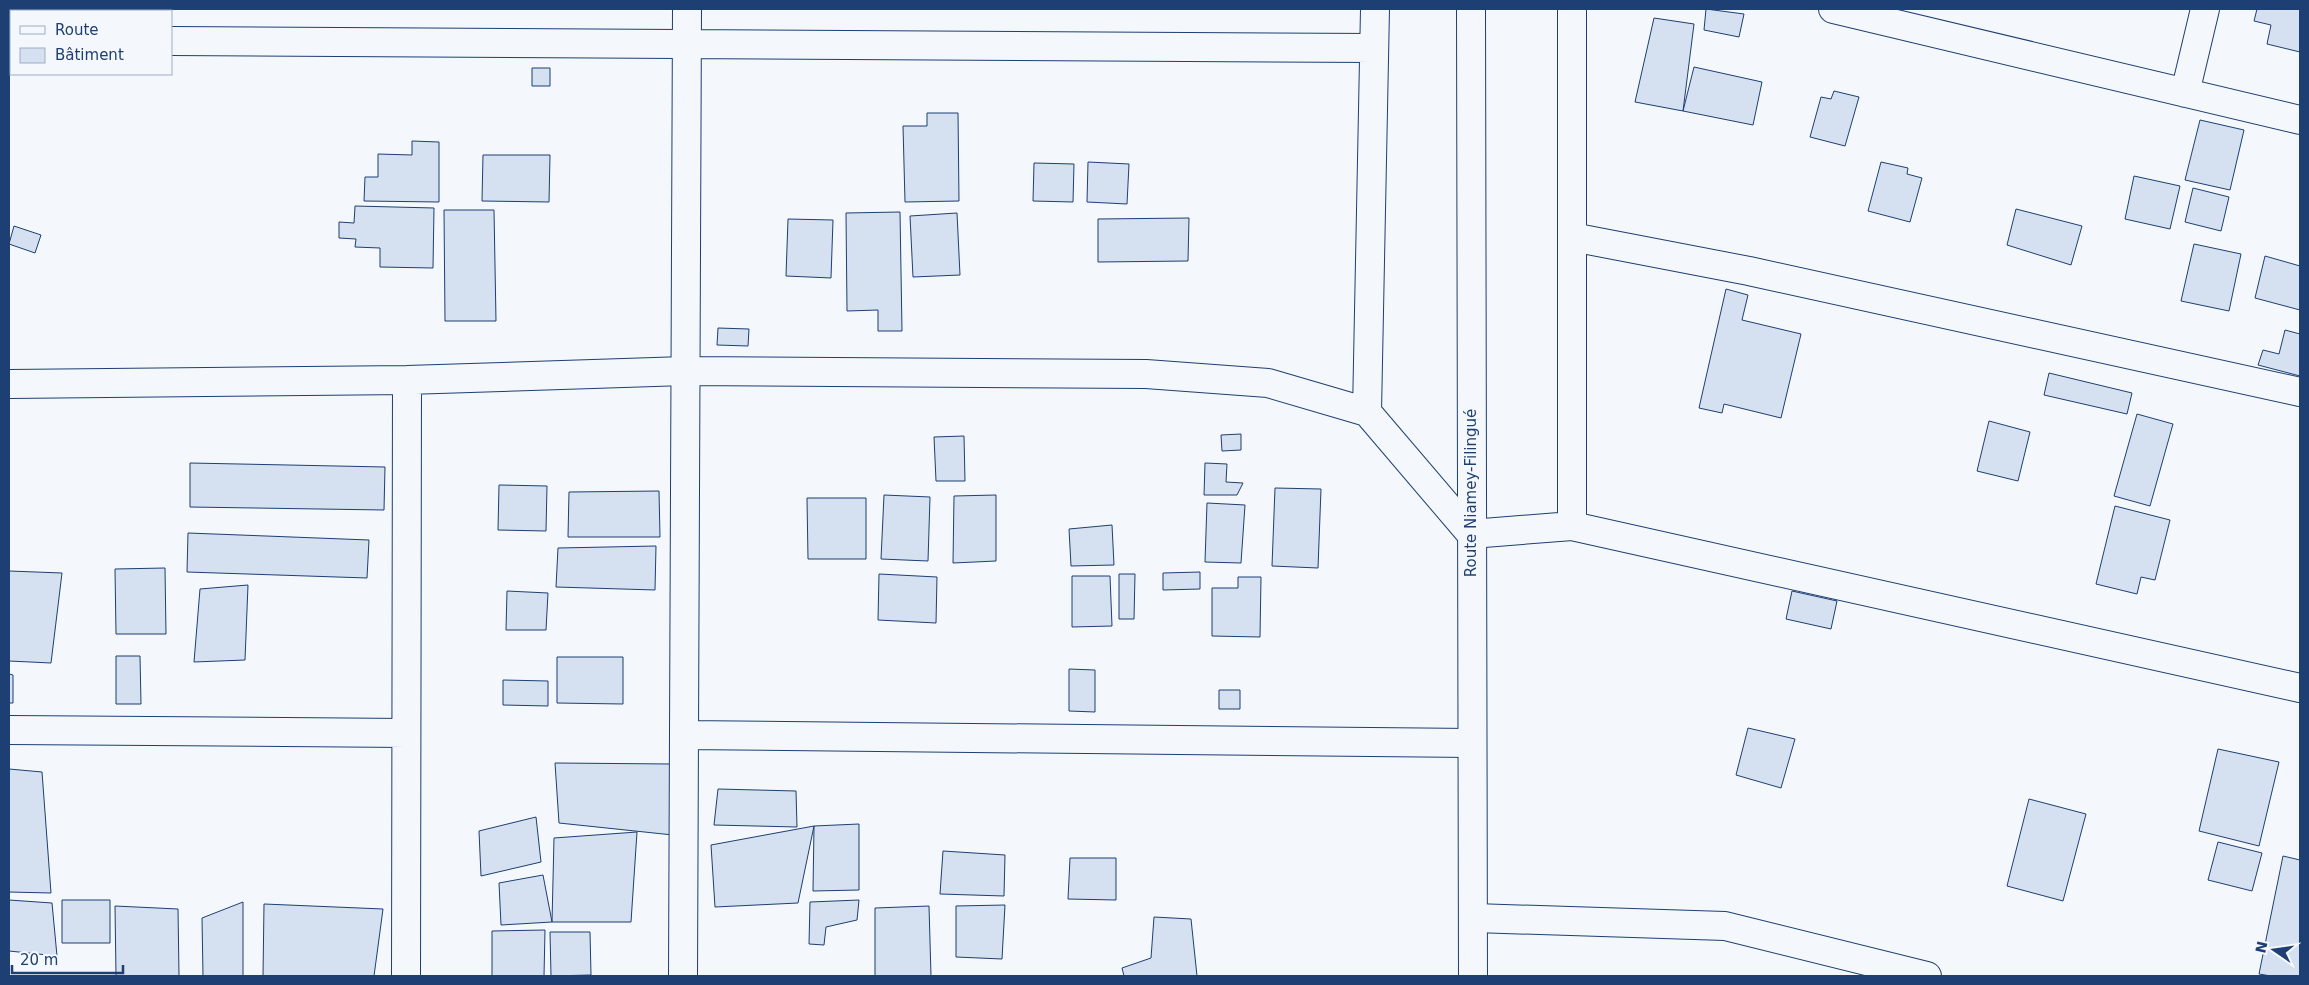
<svg xmlns="http://www.w3.org/2000/svg" width="2309" height="985" font-family="'DejaVu Sans',sans-serif">
	<style>
		.building { fill: #d5e0f0; stroke: #1d3f73 }
		.lines { fill: none; stroke-linecap: round; stroke-linejoin: round }
		.minor-casing { stroke: #1d3f73; stroke-width: 30 }
		.major-casing { stroke: #1d3f73; stroke-width: 30 }
		.minor { stroke: #f4f7fb; stroke-width: 28 }
		.major { stroke: #f4f7fb; stroke-width: 28 }
		.labels { text-anchor: middle; stroke-width: 4; stroke-linejoin: round; paint-order: stroke }
		.street-label { font-size: 15px; fill: #1d3f73; stroke: #f4f7fb }
	</style>
	<rect width="100%" height="100%" fill="#f4f7fb"/>
	<path class="building" d="M 1706,9 L 1744,14 L 1739,37 L 1704,30 Z
		M 2257,9 L 2300,9 L 2300,52 L 2267,44 L 2271,25 L 2254,21 Z
		M 1654,18 L 1694,24 L 1683,111 L 1635,102 Z
		M 1694,67 L 1762,82 L 1753,125 L 1683,111 Z
		M 532,68 L 550,68 L 550,86 L 532,86 Z
		M 1834,91 L 1859,97 L 1845,146 L 1810,137 L 1821,97 L 1831,99 Z
		M 927,113 L 958,113 L 959,201 L 905,202 L 903,126 L 927,126 Z
		M 2200,120 L 2244,130 L 2230,190 L 2185,180 Z
		M 412,141 L 439,142 L 439,202 L 364,201 L 365,177 L 378,177 L 378,154 L 412,155 Z
		M 483,155 L 550,155 L 549,202 L 482,201 Z
		M 1088,162 L 1129,164 L 1127,204 L 1087,202 Z
		M 1881,162 L 1908,168 L 1907,174 L 1922,178 L 1910,222 L 1868,211 Z
		M 1034,163 L 1074,164 L 1073,202 L 1033,201 Z
		M 2134,176 L 2180,186 L 2170,229 L 2125,219 Z
		M 2193,188 L 2229,197 L 2221,231 L 2185,222 Z
		M 355,206 L 434,208 L 433,268 L 380,267 L 380,248 L 355,247 L 356,239 L 339,238 L 339,222 L 354,223 Z
		M 2016,209 L 2082,226 L 2071,265 L 2007,245 Z
		M 444,210 L 494,210 L 496,321 L 445,321 Z
		M 900,212 L 902,331 L 878,331 L 878,310 L 847,311 L 846,213 Z
		M 957,213 L 960,275 L 913,277 L 910,216 Z
		M 1189,218 L 1188,261 L 1098,262 L 1098,219 Z
		M 788,219 L 833,220 L 831,278 L 786,276 Z
		M 14,226 L 41,235 L 35,253 L 9,244 Z
		M 2194,244 L 2241,254 L 2229,311 L 2181,301 Z
		M 2265,256 L 2300,266 L 2300,310 L 2255,298 Z
		M 1726,289 L 1748,295 L 1742,320 L 1801,334 L 1781,418 L 1724,404 L 1722,413 L 1699,408 Z
		M 718,328 L 749,329 L 748,346 L 717,345 Z
		M 2285,330 L 2300,334 L 2300,376 L 2258,365 L 2263,350 L 2279,354 Z
		M 2049,373 L 2132,393 L 2127,414 L 2044,395 Z
		M 2137,414 L 2173,424 L 2150,506 L 2114,496 Z
		M 1989,421 L 2030,432 L 2018,481 L 1977,471 Z
		M 1241,434 L 1241,450 L 1222,451 L 1221,435 Z
		M 964,436 L 965,481 L 936,481 L 934,437 Z
		M 190,463 L 385,467 L 384,510 L 190,507 Z
		M 1205,463 L 1227,464 L 1226,482 L 1243,483 L 1237,495 L 1204,495 Z
		M 499,485 L 547,486 L 546,531 L 498,530 Z
		M 1275,488 L 1321,489 L 1318,568 L 1272,566 Z
		M 659,491 L 660,537 L 568,537 L 569,492 Z
		M 884,495 L 930,497 L 928,561 L 881,559 Z
		M 996,495 L 996,561 L 953,563 L 954,496 Z
		M 807,498 L 866,498 L 866,559 L 808,559 Z
		M 1207,503 L 1245,505 L 1241,563 L 1205,562 Z
		M 2115,506 L 2170,520 L 2155,580 L 2141,577 L 2137,594 L 2096,584 Z
		M 1112,525 L 1114,565 L 1071,566 L 1069,529 Z
		M 188,533 L 369,540 L 367,578 L 187,572 Z
		M 656,546 L 655,590 L 556,587 L 558,548 Z
		M 165,568 L 166,634 L 116,634 L 115,569 Z
		M 9,571 L 62,573 L 51,663 L 9,661 Z
		M 1200,572 L 1200,589 L 1163,590 L 1163,573 Z
		M 879,574 L 937,577 L 936,623 L 878,620 Z
		M 1119,574 L 1135,574 L 1134,619 L 1119,619 Z
		M 1072,576 L 1110,576 L 1112,626 L 1072,627 Z
		M 1238,577 L 1261,577 L 1260,637 L 1212,636 L 1212,588 L 1238,588 Z
		M 248,585 L 245,660 L 194,662 L 200,589 Z
		M 507,591 L 548,593 L 546,630 L 506,630 Z
		M 1792,591 L 1837,601 L 1831,629 L 1786,619 Z
		M 116,656 L 140,656 L 141,704 L 116,704 Z
		M 557,657 L 623,657 L 623,704 L 557,703 Z
		M 1069,669 L 1095,670 L 1095,712 L 1069,711 Z
		M 9,674 L 13,675 L 13,703 L 9,703 Z
		M 503,680 L 548,681 L 548,706 L 503,705 Z
		M 1219,690 L 1240,690 L 1240,709 L 1219,709 Z
		M 1748,728 L 1795,739 L 1781,788 L 1736,775 Z
		M 2218,749 L 2279,762 L 2259,846 L 2199,831 Z
		M 555,763 L 672,764 L 673,835 L 559,823 Z
		M 9,769 L 42,772 L 51,893 L 9,892 Z
		M 718,789 L 796,791 L 797,827 L 714,825 Z
		M 2029,799 L 2086,814 L 2063,901 L 2007,886 Z
		M 536,817 L 541,862 L 481,876 L 479,831 Z
		M 859,824 L 859,890 L 813,891 L 814,826 Z
		M 814,826 L 798,903 L 715,907 L 711,845 Z
		M 637,832 L 631,922 L 552,922 L 554,838 Z
		M 2218,842 L 2262,853 L 2252,891 L 2208,880 Z
		M 943,851 L 1005,855 L 1004,896 L 940,894 Z
		M 2283,856 L 2300,860 L 2300,976 L 2271,976 L 2259,974 Z
		M 1070,858 L 1116,858 L 1116,900 L 1068,899 Z
		M 543,875 L 552,922 L 501,925 L 499,883 Z
		M 9,900 L 52,903 L 57,956 L 9,951 Z
		M 62,900 L 110,900 L 110,943 L 62,943 Z
		M 859,900 L 857,920 L 826,927 L 824,945 L 809,944 L 810,902 Z
		M 243,902 L 243,976 L 203,976 L 202,918 Z
		M 264,904 L 383,909 L 374,976 L 263,976 Z
		M 1005,905 L 1002,959 L 956,957 L 956,906 Z
		M 115,906 L 178,909 L 179,976 L 116,976 Z
		M 929,906 L 931,976 L 875,976 L 875,908 Z
		M 1154,917 L 1191,919 L 1197,976 L 1124,976 L 1122,968 L 1151,958 Z
		M 545,930 L 544,976 L 492,976 L 492,931 Z
		M 550,932 L 590,932 L 591,975 L 551,976 Z"/>
	<g class="lines">
		<g class="minor-casing">
			<path id="minor" d="M 1833,9 L 2300,120
				M 9,40 L 11,40
				M 171,41 L 1374,48
				M 2185,93 L 2205,9
				M 1572,237 L 1749,271 L 2300,392
				M 9,384 L 407,380 L 685,371 L 1146,374 L 1268,383 L 1367,412 L 1471,534 L 1572,526 L 2300,688
				M 1367,412 L 1375,9
				M 1572,526 L 1572,9
				M 9,730 L 406,733
				M 684,735 L 1472,743
				M 1474,918 L 1725,926 L 1927,976
				M 406,976 L 407,380
				M 683,976 L 687,9"/>
		</g>
		<g class="major-casing">
			<path id="major" d="M 1471,9 L 1473,976"/>
		</g>
		<use href="#minor" class="minor"/>
		<use href="#major" class="major"/>
	</g>
	<g class="labels">
		<g class="street-label">
			<text transform="translate(1471 493) rotate(-90)" y="5">Route Niamey-Filingué</text>
		</g>
	</g>
	<rect width="2309" height="985" fill="none" stroke="#1d3f73" stroke-width="20"/>
	<rect x="10" y="10" width="162" height="65" fill="#f4f7fb" stroke="#9eadc5"/>
	<rect x="20" y="26" width="25" height="8" fill="#f4f7fb" stroke="#9eadc5"/>
	<text x="55" y="35" font-size="15" fill="#1d3f73">Route</text>
	<rect x="20" y="48" width="25" height="15" fill="#d5e0f0" stroke="#9eadc5"/>
	<text x="55" y="60" font-size="15" fill="#1d3f73">Bâtiment</text>
	<g transform="translate(2274 950) rotate(283)" stroke="#f4f7fb" stroke-width="4" paint-order="stroke">
	<path d="M0-4L9 19L0 12L-9 19Z" fill="#1d3f73"/>
	<text y="-8" font-size="14" font-weight="bold" text-anchor="middle" fill="#1d3f73">N</text>
	</g>
	<path d="M12 965v8h111v-8" fill="none" stroke="#1d3f73" stroke-width="2.5"/>
	<text x="20" y="965" font-size="15" fill="#1d3f73" stroke="#f4f7fb" stroke-width="4" paint-order="stroke">20 m</text>
</svg>
